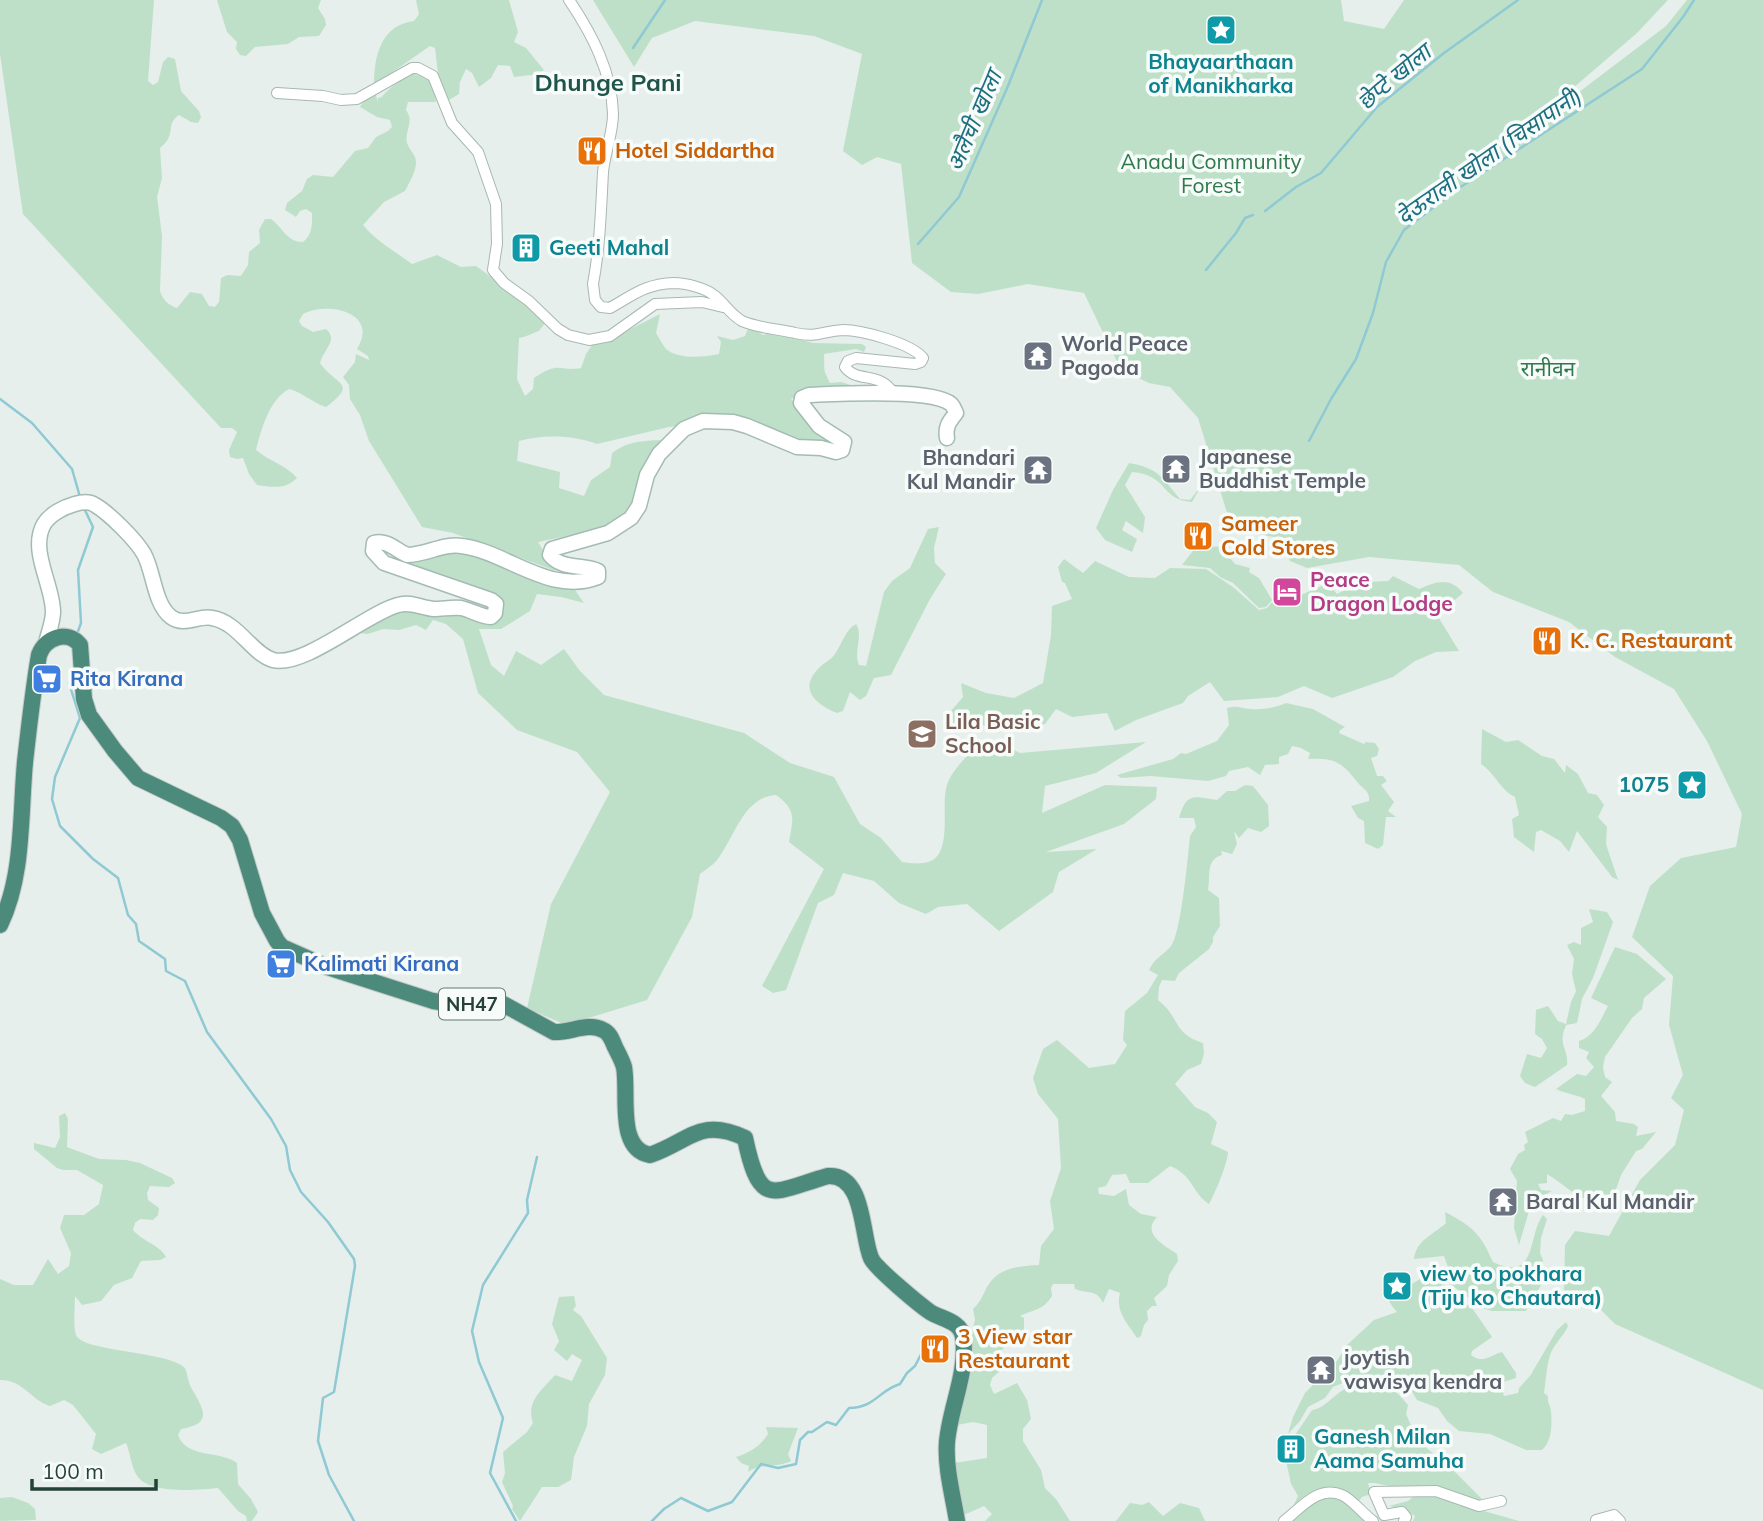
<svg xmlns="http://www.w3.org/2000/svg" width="1763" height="1521" font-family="Mulish,'Noto Sans Devanagari',sans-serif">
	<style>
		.green { fill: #bfe0c8 }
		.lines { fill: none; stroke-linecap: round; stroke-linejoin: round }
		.stream { stroke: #8ec9d4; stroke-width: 2.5 }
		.minor-casing { stroke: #a8b8b2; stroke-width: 12 }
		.secondary-casing { stroke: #a4bbb3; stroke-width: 17 }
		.trunk-casing { stroke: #c2cac8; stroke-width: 18 }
		.minor { stroke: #fff; stroke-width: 10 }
		.secondary { stroke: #fff; stroke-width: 14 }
		.trunk { stroke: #4c8a7c; stroke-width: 16 }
		.labels { text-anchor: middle; stroke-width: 7; stroke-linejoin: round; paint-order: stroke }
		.shield { fill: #f7fbf9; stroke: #637a73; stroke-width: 2 }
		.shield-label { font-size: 19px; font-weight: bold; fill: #24423a }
		.culture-label { font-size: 21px; font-weight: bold; fill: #0d838f; stroke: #f7fbf9; text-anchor: start }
		.food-label { font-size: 21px; font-weight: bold; fill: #c56008; stroke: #f7fbf9; text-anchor: start }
		.park-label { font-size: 21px; fill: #2d7a4b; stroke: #f7fbf9 }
		.worship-label { font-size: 21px; font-weight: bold; fill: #5b616d; stroke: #f7fbf9; text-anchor: start }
		.hotel-label { font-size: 21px; font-weight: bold; fill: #b23c85; stroke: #f7fbf9; text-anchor: start }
		.shop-label { font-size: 21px; font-weight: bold; fill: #366cbe; stroke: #f7fbf9; text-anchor: start }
		.education-label { font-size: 21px; font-weight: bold; fill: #785e54; stroke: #f7fbf9; text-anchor: start }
		.water-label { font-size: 23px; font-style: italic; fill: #1c6f80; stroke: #f7fbf9 }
		.quarter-label { font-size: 24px; font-weight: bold; fill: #1f5548; stroke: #f7fbf9 }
	</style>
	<rect width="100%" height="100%" fill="#e6efeb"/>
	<path class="green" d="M 0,0 L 154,0 L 148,81 L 153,85 L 158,82 L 163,62 L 168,57 L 175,59 L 181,91 L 199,111 L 201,117 L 198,123 L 191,122 L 179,115 C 168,122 173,130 168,139 C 166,143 163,145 160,148 L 162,178 L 157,197 L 162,236 L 160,291 C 163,300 168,305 177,308 L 190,292 L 202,294 L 209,306 L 215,307 L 219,302 L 221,278 L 227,275 L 241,276 L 248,265 L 249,252 L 260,243 L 259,230 L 265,219 L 271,219 C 283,228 287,242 303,242 C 313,234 312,224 312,213 L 306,209 L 300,211 L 296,217 L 285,210 L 287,203 L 302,191 L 307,179 L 313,175 L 333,177 L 355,151 L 368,148 L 376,137 L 388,131 L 392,127 L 390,120 L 377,117 L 360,107 L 366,98 L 375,92 L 378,102 L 378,98 L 382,97 C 385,91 404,78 411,73 L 433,79 L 436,102 L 408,102 L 406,110 C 415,122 404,131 407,143 C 410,151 417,156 416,164 C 415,173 409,183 405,191 L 384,202 L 363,225 C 376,241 396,252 412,264 L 437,255 L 461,267 L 476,266 L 524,301 L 545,323 L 539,331 C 532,333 527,337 519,338 L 517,379 L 525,396 L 533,389 L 534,378 C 561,360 557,372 581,368 L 586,354 L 592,345 L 607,341 L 660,314 L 656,333 C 659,338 663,345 666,349 C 679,360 704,357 719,354 L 721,342 L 717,336 L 733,340 L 745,336 L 749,326 L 763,335 L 773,332 L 813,343 L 862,344 L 866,347 L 864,352 L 856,349 L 824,354 C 825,372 822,367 830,383 L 841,382 L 864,389 L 800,394 L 791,399 L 798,407 L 836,442 L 831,445 L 790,442 L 755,427 L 679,426 L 669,427 L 597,444 C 574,435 543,434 519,441 L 517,461 L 560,472 L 559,488 L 584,496 L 591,480 L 610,467 L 612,453 C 628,441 642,441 662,440 L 637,491 L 630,515 L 605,528 L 538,542 L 556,571 L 453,533 L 422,527 L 369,441 L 360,415 L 350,399 L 349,385 L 343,377 L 355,362 L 356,354 L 369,360 L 368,356 L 357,349 C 380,312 327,301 303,314 L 299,321 L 302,326 L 313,332 L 326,329 C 339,340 323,350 320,363 C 336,386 359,382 326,407 C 313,403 302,392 289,389 C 269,400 261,430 256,450 C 269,461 286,465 297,478 C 285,490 273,487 257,485 L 249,474 L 243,458 L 237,459 L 230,457 L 229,450 L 237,432 L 232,428 L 221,428 L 23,214 L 0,54 Z
		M 217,0 L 321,0 L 318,8 L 325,19 L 326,25 L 319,36 L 299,37 L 288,44 L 255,47 L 246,56 L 240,55 L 236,49 L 237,42 L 227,32 Z
		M 416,0 L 509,0 L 518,32 L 514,42 L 526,48 L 544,70 L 539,74 L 514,77 L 510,66 L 498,65 L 491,78 L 479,87 L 472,73 L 466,69 L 460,82 L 459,94 L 449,100 L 439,83 L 435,48 L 430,46 L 374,85 C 374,56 381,25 414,21 L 419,14 Z
		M 593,0 L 1341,0 L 1344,21 L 1384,29 L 1404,0 L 1668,0 L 1637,33 L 1558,101 L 1475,154 L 1566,102 L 1666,26 L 1687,0 L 1763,0 L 1763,1390 L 1615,1324 L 1591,1300 L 1564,1291 L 1565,1245 L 1575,1231 L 1609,1236 L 1640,1180 L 1675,1145 L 1684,1110 L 1671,1098 L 1683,1075 L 1669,1025 L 1673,976 L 1632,937 L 1650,886 L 1681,858 L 1736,847 L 1742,814 L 1707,741 L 1674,689 L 1615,657 L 1569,622 L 1493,592 L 1459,565 L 1369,557 L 1307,568 L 1290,561 L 1279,538 L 1232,529 L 1198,418 L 1170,387 L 1149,383 L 1121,370 L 1084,293 L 1028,284 L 978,294 L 951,292 L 912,263 L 901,164 L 877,157 L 862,165 L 843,151 L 862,54 L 814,36 L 695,21 L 652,38 L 634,67 Z
		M 1129,463 C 1158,468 1162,477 1180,499 L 1190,500 L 1201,486 L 1192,502 C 1160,500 1169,475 1132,472 L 1125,485 L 1145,517 L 1143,533 L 1126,521 L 1122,530 L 1137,539 L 1132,552 L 1105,540 L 1096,528 L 1113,490 Z
		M 939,527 L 934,548 L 935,563 L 946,574 L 930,599 L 891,675 L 874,678 L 866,696 L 860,700 L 850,692 L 843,711 L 837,713 C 817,705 798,690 818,669 C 823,663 830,661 835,654 C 842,644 845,630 856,624 C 864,636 853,651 859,665 L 866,666 L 884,592 L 892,581 L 910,568 L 928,529 Z
		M 1208,543 L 1214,547 L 1220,546 L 1235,564 L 1250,568 L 1249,572 L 1259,578 L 1272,600 L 1266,607 L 1259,608 L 1233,583 L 1220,577 L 1210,568 L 1182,565 L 1195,548 Z
		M 386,549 L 402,557 L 440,550 L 475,553 L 551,583 L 575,590 L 584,603 L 561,597 L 537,594 L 530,611 L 501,629 L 479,629 L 491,665 L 504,676 L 516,651 L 541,665 L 564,649 L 580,671 L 604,695 L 744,733 L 790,763 L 834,777 L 860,824 L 881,838 L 902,862 C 909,863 917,864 924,863 C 954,860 941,809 946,789 C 949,772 967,757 978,744 L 1002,744 L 1020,753 L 1146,742 L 1096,773 L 1045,786 L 1042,813 L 1105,785 L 1157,787 L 1156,799 L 1124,824 L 1046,852 L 1097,849 L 1059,872 L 1053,892 L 999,931 L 967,904 L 938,907 L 926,914 L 899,903 L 874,881 L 843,873 L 834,895 L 818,903 L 786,990 L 773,993 L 762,986 L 824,869 L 789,842 C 793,819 797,810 776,795 C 743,797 735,837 717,860 C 712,866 705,870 700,874 L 692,917 L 647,1000 L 566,1025 L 527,1008 L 551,904 L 610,792 L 577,752 L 517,730 L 478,693 L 463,639 L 446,624 L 433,620 L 426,630 L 416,625 L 399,630 L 383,629 L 368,634 L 359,633 C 365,625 391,609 401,609 C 432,609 463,619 494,619 L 499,611 L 400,561 Z
		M 1064,559 L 1083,573 L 1095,561 L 1129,577 L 1155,578 L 1170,568 L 1206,569 L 1233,587 L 1259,610 L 1267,608 L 1274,600 L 1301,595 L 1328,583 L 1337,594 L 1345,590 L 1351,591 L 1367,582 L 1388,581 L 1393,576 L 1419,589 C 1435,582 1450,576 1463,593 L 1437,615 L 1459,651 L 1436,652 L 1415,661 L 1393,677 L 1332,698 L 1304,686 L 1278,697 L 1224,701 L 1210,682 L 1188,696 L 1183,703 L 1136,720 L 1115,731 L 1107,713 L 1072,717 L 1056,709 L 1045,724 L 1022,726 L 952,725 L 951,711 L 963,697 L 961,683 L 986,693 L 1014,698 L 1043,683 L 1051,635 L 1052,606 L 1072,599 L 1065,583 L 1062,582 L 1058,567 Z
		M 1286,703 L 1313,709 L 1345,727 L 1340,730 L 1339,733 L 1364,744 L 1366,742 L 1375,743 L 1379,749 L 1377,756 L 1371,758 L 1377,776 L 1383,776 L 1387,781 L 1381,785 L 1394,802 L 1388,811 L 1396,817 L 1386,817 L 1383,845 L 1378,849 L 1365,843 L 1364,821 L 1358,818 L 1351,806 L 1369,801 C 1370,791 1364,790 1358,783 C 1342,762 1335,758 1308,759 L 1310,753 L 1301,748 L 1292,746 L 1288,754 L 1279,757 L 1279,764 L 1265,765 L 1260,775 L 1248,767 L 1229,771 L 1226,776 L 1208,781 L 1151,776 L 1121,778 L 1117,775 L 1173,759 L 1181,753 L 1186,754 L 1217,741 L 1229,725 L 1227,708 C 1237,705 1241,708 1250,709 C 1262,710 1275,708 1286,703 Z
		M 1482,729 L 1506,742 L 1518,740 L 1542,756 L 1554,759 L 1565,773 L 1566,765 L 1578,774 L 1588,793 L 1597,795 L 1604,805 L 1598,817 L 1607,827 L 1606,844 L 1618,880 L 1612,877 L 1577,831 L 1569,852 L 1560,841 L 1541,830 L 1536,832 L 1534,852 L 1514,837 L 1512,819 L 1519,815 L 1515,797 C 1500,790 1496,774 1481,764 Z
		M 1245,785 L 1253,786 L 1268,805 L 1269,826 L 1261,832 L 1248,828 L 1239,838 L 1234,831 L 1237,844 L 1232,854 L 1221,851 L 1222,855 C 1205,860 1211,876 1208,890 L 1219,898 L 1220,926 L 1213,937 L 1213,942 L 1209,949 L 1179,973 L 1175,981 L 1162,980 L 1159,987 L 1158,1000 C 1181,1018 1172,1033 1203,1043 L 1204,1054 L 1201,1064 L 1187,1070 L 1175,1084 L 1195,1107 L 1208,1113 L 1217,1122 L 1211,1144 L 1228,1152 C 1228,1162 1215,1194 1209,1204 C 1192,1193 1193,1175 1170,1166 L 1148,1183 L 1130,1183 L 1126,1174 L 1112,1175 L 1106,1186 L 1098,1188 L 1099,1194 L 1114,1196 L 1126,1189 L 1129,1205 L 1141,1214 L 1157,1217 C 1141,1234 1164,1245 1177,1254 L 1178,1261 L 1169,1275 L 1167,1286 L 1154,1298 L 1157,1306 L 1152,1306 L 1147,1311 L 1148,1320 L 1144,1325 L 1141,1336 L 1137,1338 C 1127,1323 1115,1311 1120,1293 L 1109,1289 L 1103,1303 C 1097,1289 1087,1294 1075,1289 L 1074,1284 L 1053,1284 L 1051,1288 L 1052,1296 C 1042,1311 1035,1309 1020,1316 L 1024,1318 L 1024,1333 L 991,1358 L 1001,1370 L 992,1378 L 990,1385 L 994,1394 L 1017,1383 L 1027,1400 L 1031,1419 L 1023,1429 L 1023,1441 L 1041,1470 L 1045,1488 L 1056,1499 L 1070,1521 L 985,1521 L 992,1514 L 984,1506 L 964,1515 C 957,1495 959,1483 954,1463 L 987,1458 L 987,1425 L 973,1422 L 957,1425 L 964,1359 L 975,1320 L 973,1309 C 984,1299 983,1290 992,1280 C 1003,1267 1023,1266 1039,1265 L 1041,1246 L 1054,1229 L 1050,1201 L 1061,1168 L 1058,1119 L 1038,1094 L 1033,1078 L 1043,1049 L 1057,1040 L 1089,1068 L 1115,1064 L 1127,1045 L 1123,1040 L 1125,1011 L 1147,993 L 1158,975 L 1149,970 C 1156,956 1163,956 1171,946 C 1181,934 1188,856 1190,836 L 1196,827 L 1194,818 L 1179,818 C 1187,791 1194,797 1217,800 L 1227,791 L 1235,791 Z
		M 1589,909 L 1607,912 L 1613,922 L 1593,978 L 1582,999 L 1577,1023 L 1566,1025 C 1557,1046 1569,1048 1567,1065 L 1535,1087 L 1525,1083 L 1520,1076 L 1527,1054 L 1541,1058 L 1547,1048 L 1542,1039 L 1535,1034 L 1536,1010 L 1548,1006 L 1558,1021 L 1566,1024 L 1571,1002 L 1576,991 L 1572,974 L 1574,959 L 1567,945 L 1574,942 L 1581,945 L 1581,928 L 1593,922 Z
		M 1615,947 L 1637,954 L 1666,979 L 1644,998 L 1642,1009 L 1632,1018 L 1605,1057 L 1603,1067 L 1605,1077 L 1612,1082 L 1601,1096 L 1615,1112 L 1616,1121 L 1634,1124 L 1638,1127 L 1636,1136 L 1656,1132 L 1642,1149 L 1636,1151 L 1621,1175 L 1612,1201 C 1583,1207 1569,1187 1547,1174 L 1547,1183 L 1538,1184 L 1541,1190 L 1552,1191 L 1532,1201 L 1519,1245 L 1514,1228 L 1517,1181 L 1510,1169 L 1518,1154 L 1525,1150 L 1524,1145 L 1528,1142 L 1525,1132 L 1553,1118 L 1561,1121 L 1565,1114 L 1572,1115 L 1585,1111 L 1585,1099 C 1575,1094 1566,1094 1556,1089 L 1577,1074 L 1586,1076 L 1594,1067 L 1586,1058 L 1589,1052 L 1579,1048 L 1579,1041 C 1594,1037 1601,1019 1608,1006 L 1591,998 Z
		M 65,1113 L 68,1119 L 67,1147 L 99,1159 L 126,1160 L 140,1163 L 172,1178 L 175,1183 L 169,1187 L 150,1186 L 147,1193 L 148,1200 L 159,1208 L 158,1215 L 153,1220 L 140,1219 L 135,1223 L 133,1230 C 142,1241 160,1245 166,1257 L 160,1260 L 141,1261 L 132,1278 L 114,1285 L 101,1301 L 82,1305 L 75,1296 C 75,1307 73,1325 76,1335 C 82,1352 169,1351 185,1368 C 188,1375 188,1383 192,1389 C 204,1410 213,1424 181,1429 L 178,1435 C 187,1459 220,1450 237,1463 L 238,1484 L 251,1499 L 258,1512 L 252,1521 L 247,1521 L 246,1516 L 238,1511 L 218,1488 C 197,1490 147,1495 136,1474 C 131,1465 130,1452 126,1443 L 101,1454 L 92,1449 L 96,1434 L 73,1405 L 64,1400 L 50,1406 C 31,1400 22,1379 0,1380 L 0,1279 L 14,1285 L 33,1285 L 48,1259 L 58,1274 L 69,1266 L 71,1253 L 60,1228 L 64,1215 L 84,1215 L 99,1204 L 103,1185 L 77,1170 L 63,1170 L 57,1168 L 34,1149 L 34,1143 L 55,1148 L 60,1137 L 59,1116 Z
		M 1445,1212 C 1472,1226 1481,1234 1493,1262 C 1538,1283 1527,1236 1543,1215 L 1547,1219 L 1541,1238 L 1540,1253 L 1543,1260 L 1539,1280 L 1541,1285 L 1526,1311 L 1492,1311 L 1482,1308 L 1441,1277 L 1448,1267 L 1444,1256 L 1414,1259 C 1416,1240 1433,1235 1446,1223 Z
		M 1397,1275 L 1403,1279 L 1405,1288 L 1425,1276 L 1443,1281 C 1446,1290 1457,1294 1462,1304 L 1470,1305 L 1492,1337 L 1472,1351 L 1471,1355 C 1484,1364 1488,1356 1502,1352 L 1516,1373 L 1516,1378 L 1500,1383 L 1504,1396 L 1518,1393 L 1519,1388 L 1530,1376 L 1557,1330 L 1566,1322 L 1568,1326 C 1563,1337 1554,1344 1550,1355 C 1546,1369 1546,1381 1544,1393 L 1548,1396 C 1547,1403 1551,1406 1551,1412 C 1552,1425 1552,1441 1542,1450 L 1526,1450 L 1490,1434 L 1459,1431 L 1447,1421 L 1438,1408 L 1417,1400 L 1411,1390 L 1399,1382 L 1368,1376 L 1355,1378 L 1333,1387 L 1325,1398 L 1308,1407 L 1300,1421 L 1288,1434 L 1293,1417 L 1305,1393 L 1337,1361 L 1347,1345 L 1374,1320 L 1397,1312 C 1387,1300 1376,1284 1397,1275 Z
		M 574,1296 L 576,1306 L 573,1310 L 581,1316 L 607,1358 L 605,1375 L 589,1404 L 587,1426 L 574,1457 L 571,1480 L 558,1487 L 542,1487 L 520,1521 L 512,1509 L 513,1506 L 502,1482 L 505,1473 L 503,1452 L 527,1432 L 533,1423 C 526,1401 541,1391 555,1375 L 572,1381 L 582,1360 L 572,1354 L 567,1361 L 554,1350 L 559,1341 L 552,1324 L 559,1297 Z
		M 1360,1383 L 1364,1387 L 1371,1388 L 1372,1384 C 1391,1383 1397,1392 1408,1405 L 1406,1414 L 1418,1441 L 1452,1469 L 1482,1499 L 1475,1504 L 1375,1483 L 1368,1483 L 1371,1494 L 1362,1497 L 1352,1509 L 1368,1521 L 1286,1521 L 1298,1496 L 1291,1484 L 1284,1451 L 1312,1410 C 1328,1408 1336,1388 1360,1383 Z
		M 766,1427 L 798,1428 L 788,1454 L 791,1461 C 778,1468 760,1463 748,1472 L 749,1466 L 741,1463 L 736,1457 C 748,1453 761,1446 768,1434 Z
		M 1419,1492 L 1436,1492 L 1484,1511 L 1519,1521 L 1413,1521 L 1415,1516 L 1404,1509 L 1389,1506 L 1408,1501 Z
		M 12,1497 L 28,1503 L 35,1509 L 36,1520 L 0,1521 L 0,1498 Z
		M 1149,1502 L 1163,1516 L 1180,1503 L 1199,1508 L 1205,1521 L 1116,1521 L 1130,1503 L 1142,1505 Z"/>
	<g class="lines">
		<path class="stream" d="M 633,48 L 665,0
			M 1265,211 L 1296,187 L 1321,173 L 1377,107 L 1444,53 L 1518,0
			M 918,244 L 959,197 L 1008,86 L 1042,0
			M 1206,270 L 1236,233 L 1245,218 L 1253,215
			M 0,399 L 32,423 L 72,469 L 80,497
			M 1309,441 L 1331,399 L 1356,359 L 1373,313 L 1386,262 L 1404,230 L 1456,190 L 1642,69 L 1683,17 L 1694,0
			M 77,634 L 81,623 L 78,570 L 93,527 L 83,506
			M 74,668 L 69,683 L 80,718 L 55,777 L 52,799 L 60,826 L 93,859 L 118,878 L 128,915 L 136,924 L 139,941 L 165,959 L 166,971 L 185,981 L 207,1032 L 271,1119 L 286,1146 L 290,1170 L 301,1192 L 328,1222 L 354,1259 L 355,1266 L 334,1392 L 323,1398 L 318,1441 L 329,1475 L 354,1521
			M 516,1521 L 490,1473 L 503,1418 L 479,1362 L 472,1331 L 483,1285 L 528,1213 L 527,1200 L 537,1157
			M 652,1521 L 664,1509 L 681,1498 L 708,1511 L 732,1502 L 761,1464 L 778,1468 L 796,1464 L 800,1440 L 808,1432 L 812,1432 L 827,1422 L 836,1425 L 849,1408 C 875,1408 879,1390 900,1384 L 907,1373 L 915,1366 L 929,1339 L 945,1336"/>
		<g class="minor-casing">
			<path id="minor" d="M 569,0 C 592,34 612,72 613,114 C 613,133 605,152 603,172 C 601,209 600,247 593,284 L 595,300 L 601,307 L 610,308 C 633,295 645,284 674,283 C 685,283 706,288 715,296 C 725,304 730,314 742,321 C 757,328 779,329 795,333 C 819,338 822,331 843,330 C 861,330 911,343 923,358 L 921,362 L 915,364 L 856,358 L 848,361 L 845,367 C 858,384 879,370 894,394
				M 277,93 L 323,96 L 341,100 L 357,99 L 412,68 L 418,68 L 433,76 L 452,123 L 478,152 L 496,204 L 497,244 L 493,270 L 504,283 L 529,301 L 558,329 L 568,335 L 589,340 L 610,336 L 655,304 L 702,302 L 723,307
				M 1596,1520 L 1614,1515 L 1620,1521
				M 1284,1521 C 1301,1508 1318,1485 1342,1495 C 1353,1500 1363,1514 1373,1521
				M 1404,1521 L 1406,1517 L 1402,1512 L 1384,1515 L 1374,1492 L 1436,1491 L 1479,1506 L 1501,1501"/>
		</g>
		<g class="secondary-casing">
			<path id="secondary" d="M 46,643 C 48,634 53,622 53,612 C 53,585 29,550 44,524 C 50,514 64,507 75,504 C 82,502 89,501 95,505 C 109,513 136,540 144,554 C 154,572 154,604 171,617 C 184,627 199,615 212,618 C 238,622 252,654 273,660 C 304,668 367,613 398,605 C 410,601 422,608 434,609 C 443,609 452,607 461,608 C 471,610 481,617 491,617 L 495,613 L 496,604 L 491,600 L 384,563 L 373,551 L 374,543 C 386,539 396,550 407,555 C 426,555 443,543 462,546 C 507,552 550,596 598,577 L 598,571 C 583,564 562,570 550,555 L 552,549 L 608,533 L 631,518 L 639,506 L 647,475 L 659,454 L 684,429 L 703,421 L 733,422 L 747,426 L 797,447 L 821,448 L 836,452 L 842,450 L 844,442 L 819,426 L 801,403 L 802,398 L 809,395 C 836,394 932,388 951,404 C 953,405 955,411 956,413 C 949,422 945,427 947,438"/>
		</g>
		<g class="trunk-casing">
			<path id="trunk" d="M 0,925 C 24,875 20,816 25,762 C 29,726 33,690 39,655 C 45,638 67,629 80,645 L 84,699 L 89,715 L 115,751 L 138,778 L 221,818 L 232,826 L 240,840 L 262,913 L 277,941 L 282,947 L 327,967 L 433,1001 L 460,1005 L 503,1004 L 554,1032 C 570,1033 588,1022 603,1030 C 610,1033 612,1040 615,1047 C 618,1053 622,1060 624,1067 C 629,1093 616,1149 650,1155 C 690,1141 700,1117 745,1138 C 760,1210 772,1192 828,1176 C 865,1174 861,1235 871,1258 C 875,1268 920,1305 930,1312 C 941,1319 961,1321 963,1337 C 968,1373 950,1407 947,1442 C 945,1467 953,1496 957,1521"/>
		</g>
		<use href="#minor" class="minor"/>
		<use href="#secondary" class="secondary"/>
		<use href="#trunk" class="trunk"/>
	</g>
	<defs>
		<g id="sight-square" transform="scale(1.575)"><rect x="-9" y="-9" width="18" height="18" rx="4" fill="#0f9aa8" stroke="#f7fbf9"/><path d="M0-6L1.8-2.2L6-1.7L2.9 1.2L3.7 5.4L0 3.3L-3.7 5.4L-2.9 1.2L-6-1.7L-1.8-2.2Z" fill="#fff"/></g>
		<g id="restaurant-square" transform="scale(1.575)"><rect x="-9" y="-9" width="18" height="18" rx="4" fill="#e8710a" stroke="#f7fbf9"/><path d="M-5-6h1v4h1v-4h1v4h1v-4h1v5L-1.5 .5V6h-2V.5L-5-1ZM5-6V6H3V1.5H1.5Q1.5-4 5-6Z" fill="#fff"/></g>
		<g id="building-square" transform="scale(1.575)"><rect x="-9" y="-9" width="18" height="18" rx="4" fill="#0f9aa8" stroke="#f7fbf9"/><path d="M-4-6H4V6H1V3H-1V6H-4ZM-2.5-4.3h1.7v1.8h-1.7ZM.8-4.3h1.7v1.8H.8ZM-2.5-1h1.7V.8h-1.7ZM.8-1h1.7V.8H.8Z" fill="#fff"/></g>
		<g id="temple-square" transform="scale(1.575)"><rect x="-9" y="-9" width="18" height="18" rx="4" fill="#6b7280" stroke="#f7fbf9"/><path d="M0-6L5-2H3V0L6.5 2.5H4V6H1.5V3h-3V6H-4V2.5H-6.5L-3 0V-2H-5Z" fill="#fff"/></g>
		<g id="hotel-square" transform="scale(1.575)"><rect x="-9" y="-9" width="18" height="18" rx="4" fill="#d1479c" stroke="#f7fbf9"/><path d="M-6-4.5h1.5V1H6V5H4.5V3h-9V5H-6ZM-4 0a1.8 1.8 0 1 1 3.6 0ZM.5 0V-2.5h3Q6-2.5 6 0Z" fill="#fff"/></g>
		<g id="supermarket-square" transform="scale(1.575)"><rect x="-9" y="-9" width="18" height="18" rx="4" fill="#3f7fe0" stroke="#f7fbf9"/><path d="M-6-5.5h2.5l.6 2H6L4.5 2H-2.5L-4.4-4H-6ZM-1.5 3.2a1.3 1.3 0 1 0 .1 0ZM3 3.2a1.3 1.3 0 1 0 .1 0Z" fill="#fff"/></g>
		<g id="school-square" transform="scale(1.575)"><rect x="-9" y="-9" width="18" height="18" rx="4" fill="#8d6e63" stroke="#f7fbf9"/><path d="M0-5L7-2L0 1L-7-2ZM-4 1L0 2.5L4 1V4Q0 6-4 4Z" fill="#fff"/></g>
	</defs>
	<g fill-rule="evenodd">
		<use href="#sight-square" x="1221" y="30"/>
		<use href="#restaurant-square" x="592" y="151"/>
		<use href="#building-square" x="526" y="248"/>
		<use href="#temple-square" x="1038" y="356"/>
		<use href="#temple-square" x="1176" y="469"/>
		<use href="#temple-square" x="1038" y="470"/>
		<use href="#restaurant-square" x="1198" y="536"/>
		<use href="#hotel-square" x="1287" y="592"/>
		<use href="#restaurant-square" x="1547" y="641"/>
		<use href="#supermarket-square" x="47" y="679"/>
		<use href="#school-square" x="922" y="734"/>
		<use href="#sight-square" x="1692" y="785"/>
		<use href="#supermarket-square" x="281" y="964"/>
		<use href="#temple-square" x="1503" y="1202"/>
		<use href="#sight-square" x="1397" y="1286"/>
		<use href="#restaurant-square" x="935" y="1349"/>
		<use href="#temple-square" x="1321" y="1370"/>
		<use href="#building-square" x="1291" y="1449"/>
	</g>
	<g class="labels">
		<rect class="shield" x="439" y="988.5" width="66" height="31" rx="5"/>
		<g class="shield-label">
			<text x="472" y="1011">NH47</text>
		</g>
		<g class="culture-label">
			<text x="1221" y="69" text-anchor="middle">Bhayaarthaan<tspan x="1221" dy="24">of Manikharka</tspan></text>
			<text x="549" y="255">Geeti Mahal</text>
			<text x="1669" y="792" text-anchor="end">1075</text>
			<text x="1420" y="1281">view to pokhara<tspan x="1420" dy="24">(Tiju ko Chautara)</tspan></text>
			<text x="1314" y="1444">Ganesh Milan<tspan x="1314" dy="24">Aama Samuha</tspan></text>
		</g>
		<g class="food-label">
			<text x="615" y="158">Hotel Siddartha</text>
			<text x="1221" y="531">Sameer<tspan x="1221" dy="24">Cold Stores</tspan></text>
			<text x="1570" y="648">K. C. Restaurant</text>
			<text x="958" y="1344">3 View star<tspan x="958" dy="24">Restaurant</tspan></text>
		</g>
		<g class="park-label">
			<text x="1211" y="169">Anadu Community<tspan x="1211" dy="24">Forest</tspan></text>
			<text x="1548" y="376">रानीवन</text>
		</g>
		<g class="worship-label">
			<text x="1061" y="351">World Peace<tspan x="1061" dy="24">Pagoda</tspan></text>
			<text x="1199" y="464">Japanese<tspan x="1199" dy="24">Buddhist Temple</tspan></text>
			<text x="1015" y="465" text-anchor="end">Bhandari<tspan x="1015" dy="24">Kul Mandir</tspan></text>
			<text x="1526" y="1209">Baral Kul Mandir</text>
			<text x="1344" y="1365">joytish<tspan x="1344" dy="24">vawisya kendra</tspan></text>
		</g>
		<g class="hotel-label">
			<text x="1310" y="587">Peace<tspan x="1310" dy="24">Dragon Lodge</tspan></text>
		</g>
		<g class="shop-label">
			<text x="70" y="686">Rita Kirana</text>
			<text x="304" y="971">Kalimati Kirana</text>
		</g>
		<g class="education-label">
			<text x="945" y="729">Lila Basic<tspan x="945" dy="24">School</tspan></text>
		</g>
		<g class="water-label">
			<text transform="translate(1394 77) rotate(-40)" y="8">छेप्टे खोला</text>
			<text transform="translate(974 121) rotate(-67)" y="8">अलैची खोला</text>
			<text transform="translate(1489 156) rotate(-35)" y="8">देऊराली खोला (चिसापानी)</text>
		</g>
		<g class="quarter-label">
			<text x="608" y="91">Dhunge Pani</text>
		</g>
	</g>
	<path d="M32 1479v10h124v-10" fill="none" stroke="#24423a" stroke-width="3.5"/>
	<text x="42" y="1479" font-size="21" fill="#24423a" stroke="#f7fbf9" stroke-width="5" paint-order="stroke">100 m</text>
</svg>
